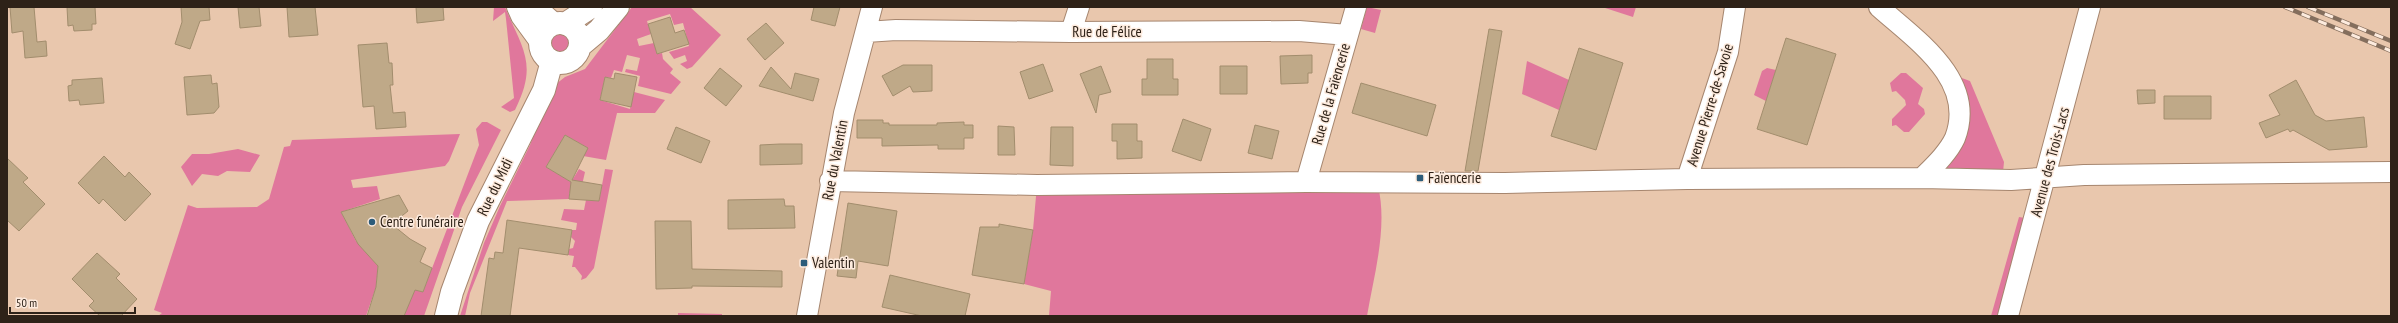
<svg xmlns="http://www.w3.org/2000/svg" width="2398" height="323" font-family="'PT Sans Narrow',sans-serif">
	<style>
		.green { fill: #e0779c }
		.building { fill: #bfa988; stroke: #a28d6d }
		.lines { fill: none; stroke-linecap: round; stroke-linejoin: round }
		.minor-casing { stroke: #a6866f; stroke-width: 22 }
		.major-casing { stroke: #a6866f; stroke-width: 24 }
		.minor { stroke: #fff; stroke-width: 20 }
		.major { stroke: #fff; stroke-width: 22 }
		.rail-casing { stroke: #846e5d; stroke-width: 4.5 }
		.rail { stroke: #fdebde; stroke-width: 3; stroke-dasharray: 9; stroke-linecap: butt }
		.poi-dot { fill: #2c5c7a; stroke: #fdebde; stroke-width: 1.5 }
		.labels { text-anchor: middle; stroke-width: 3; stroke-linejoin: round; paint-order: stroke }
		.street-label { font-size: 15px; fill: #2e2218; stroke: #fdebde }
		.poi-label { font-size: 15px; fill: #2e2218; stroke: #fdebde; text-anchor: start }
	</style>
	<rect width="100%" height="100%" fill="#e9c7ad"/>
	<path class="green" d="M 494,7 L 505,7 C 523,50 538,64 515,110 L 510,112 L 501,107 L 514,98 L 506,19 L 505,12 L 493,21 Z
		M 632,7 L 690,7 L 721,35 L 692,67 L 687,69 L 680,64 L 687,61 L 685,55 L 674,59 L 669,52 L 689,46 L 683,23 L 674,25 L 670,14 L 647,21 L 651,34 L 637,39 L 639,46 L 654,43 L 657,54 L 662,53 L 663,59 L 673,69 L 670,73 L 681,82 L 671,94 L 638,86 L 640,76 L 625,72 L 626,69 L 637,71 L 640,58 L 627,55 L 622,72 L 614,70 L 611,78 L 605,77 L 600,100 L 630,109 L 634,92 L 665,100 L 655,113 L 617,113 L 606,160 L 583,156 L 588,148 L 565,135 L 546,167 L 571,182 L 579,169 L 585,172 L 580,194 L 569,193 L 569,199 L 507,201 L 470,293 L 465,316 L 460,316 L 484,243 L 500,206 L 530,145 L 545,105 L 556,84 L 565,77 L 585,69 Z
		M 1367,7 L 1381,10 L 1375,33 L 1361,29 Z
		M 1602,7 L 1636,7 L 1633,17 Z
		M551 43a9 9 0 1 1 18 0a9 9 0 1 1-18 0Z
		M 1527,61 L 1569,80 L 1559,110 L 1522,94 Z
		M 1767,68 L 1776,70 L 1766,101 L 1754,95 L 1762,71 Z
		M 1901,73 L 1906,73 L 1923,88 L 1918,104 L 1924,109 L 1925,114 L 1909,132 L 1904,132 L 1896,125 L 1892,126 L 1892,119 L 1906,105 L 1905,100 L 1896,91 L 1892,92 L 1890,83 Z
		M 1959,77 L 1970,81 L 2004,162 L 2003,172 L 1948,173 L 1946,168 L 1952,156 L 1954,158 L 1957,155 Z
		M 482,122 L 487,122 L 501,130 L 462,207 L 424,316 L 404,316 L 415,289 L 423,292 L 479,145 L 476,129 Z
		M 460,134 L 449,161 L 445,166 L 351,180 L 353,188 L 377,186 L 380,199 L 341,212 L 356,241 L 378,266 L 376,287 L 366,316 L 158,316 L 162,313 L 154,310 L 188,205 L 197,208 L 257,207 L 269,199 L 284,147 L 290,146 L 292,140 Z
		M 238,149 L 260,155 L 250,172 L 227,171 L 218,176 L 202,174 L 192,186 L 181,167 L 192,154 L 209,154 Z
		M 605,169 L 613,170 L 594,268 L 586,278 L 581,280 L 582,276 L 575,267 L 572,267 L 574,256 L 568,255 L 569,249 L 573,248 L 575,241 L 571,237 L 572,230 L 576,230 L 577,223 L 561,220 L 564,209 L 584,210 L 586,200 L 599,201 Z
		M 1037,185 L 1378,186 C 1388,227 1374,275 1367,316 L 1049,316 L 1051,291 L 1024,284 L 1033,230 Z
		M 2019,217 L 2025,218 L 1998,316 L 1991,316 Z
		M 678,313 L 722,314 L 722,316 L 678,316 Z"/>
	<path class="building" d="M 10,7 L 34,7 L 37,42 L 46,41 L 47,56 L 25,58 L 23,31 L 12,33 Z
		M 67,7 L 95,7 L 96,24 L 92,24 L 92,30 L 74,31 L 73,25 L 68,26 Z
		M 181,7 L 209,7 L 210,20 L 200,21 L 190,49 L 175,44 L 182,22 Z
		M 238,7 L 259,7 L 261,26 L 240,28 Z
		M 287,7 L 315,7 L 318,35 L 289,37 Z
		M 416,7 L 443,7 L 444,20 L 417,23 Z
		M 814,7 L 840,7 L 835,26 L 811,20 Z
		M 670,17 L 675,33 L 684,30 L 689,44 L 657,54 L 648,24 Z
		M 766,23 L 784,43 L 765,60 L 747,39 Z
		M 1489,29 L 1502,31 L 1478,171 L 1465,171 Z
		M 1786,38 L 1836,54 L 1807,145 L 1757,129 Z
		M 387,43 L 389,63 L 392,63 L 393,85 L 390,85 L 393,113 L 405,112 L 406,127 L 376,129 L 374,106 L 363,107 L 358,45 Z
		M 1579,48 L 1623,63 L 1596,150 L 1551,136 Z
		M 1312,55 L 1312,73 L 1308,73 L 1308,83 L 1281,84 L 1280,56 Z
		M 1147,59 L 1173,59 L 1173,79 L 1178,79 L 1178,95 L 1142,95 L 1142,79 L 1147,79 Z
		M 1043,64 L 1053,91 L 1029,99 L 1020,72 Z
		M 903,65 L 932,65 L 932,91 L 913,92 L 910,86 L 893,96 L 882,76 Z
		M 1101,66 L 1111,92 L 1099,95 L 1096,113 L 1080,74 Z
		M 1220,66 L 1247,66 L 1247,94 L 1220,94 Z
		M 771,67 L 791,89 L 795,73 L 819,79 L 813,101 L 759,86 Z
		M 720,68 L 742,86 L 726,106 L 704,88 Z
		M 615,73 L 637,77 L 631,107 L 600,100 L 605,77 L 614,79 Z
		M 211,75 L 212,84 L 217,83 L 219,107 L 214,113 L 187,115 L 184,77 Z
		M 102,78 L 104,103 L 80,105 L 79,100 L 69,101 L 68,86 L 72,85 L 72,80 Z
		M 2296,80 L 2315,115 L 2326,121 L 2364,117 L 2367,147 L 2329,150 L 2293,130 L 2290,132 L 2288,129 L 2266,138 L 2259,123 L 2280,115 L 2269,95 Z
		M 1361,83 L 1436,105 L 1427,136 L 1352,113 Z
		M 2137,90 L 2155,90 L 2155,103 L 2138,104 Z
		M 2164,96 L 2211,96 L 2211,119 L 2164,119 Z
		M 1183,119 L 1211,129 L 1201,161 L 1172,151 Z
		M 857,120 L 883,120 L 883,123 L 889,123 L 889,125 L 937,125 L 937,123 L 964,122 L 964,125 L 973,125 L 973,138 L 964,138 L 964,149 L 938,149 L 938,145 L 882,146 L 882,138 L 857,138 Z
		M 1112,124 L 1137,124 L 1137,141 L 1142,141 L 1142,158 L 1117,159 L 1117,141 L 1112,141 Z
		M 1255,125 L 1279,131 L 1272,159 L 1248,153 Z
		M 998,126 L 1014,127 L 1015,155 L 998,155 Z
		M 676,127 L 710,141 L 701,163 L 667,149 Z
		M 1051,127 L 1073,127 L 1073,166 L 1050,165 Z
		M 565,135 L 588,148 L 572,180 L 602,185 L 599,201 L 569,199 L 571,182 L 546,167 Z
		M 780,144 L 802,144 L 802,164 L 760,165 L 760,145 Z
		M 104,156 L 125,177 L 129,172 L 151,194 L 125,221 L 103,199 L 99,204 L 78,183 Z
		M 7,158 L 28,178 L 23,182 L 45,204 L 19,231 L 7,220 Z
		M 399,195 L 408,211 L 398,219 L 400,221 L 394,226 L 410,239 L 426,248 L 420,262 L 432,268 L 423,292 L 415,290 L 404,316 L 367,316 L 376,287 L 378,266 L 358,244 L 341,212 Z
		M 784,199 L 785,206 L 794,206 L 795,228 L 728,229 L 728,200 Z
		M 848,203 L 897,211 L 888,266 L 858,261 L 856,278 L 837,276 Z
		M 507,220 L 572,230 L 568,255 L 519,248 L 510,316 L 481,316 L 489,258 L 494,259 L 495,252 L 503,253 Z
		M 655,221 L 691,221 L 692,269 L 782,271 L 782,287 L 692,286 L 692,288 L 656,289 Z
		M 999,224 L 1033,230 L 1024,284 L 972,275 L 980,227 L 999,227 Z
		M 97,253 L 120,274 L 116,278 L 137,299 L 121,316 L 100,316 L 89,306 L 94,301 L 72,279 Z
		M 890,275 L 970,294 L 965,316 L 922,316 L 882,307 Z"/>
	<g class="lines">
		<g class="minor-casing">
			<path id="minor" d="M 517,7 L 521,16 L 540,42
				M 536,7 L 555,24
				M 1879,7 C 1916,40 1977,80 1955,138 C 1948,153 1934,166 1922,178
				M 866,32 L 896,30 L 1071,32 L 1299,31 L 1348,35
				M 1071,32 L 1079,7
				M 1687,179 L 1728,52 L 1735,7
				M 830,181 L 1037,185 L 1306,182 L 1505,183 L 1687,179 L 1922,178 L 2011,180 L 2084,175 L 2391,172
				M 1306,182 L 1356,7
				M 807,316 L 844,113 L 872,7
				M 2008,316 L 2090,7"/>
		</g>
		<g class="major-casing">
			<path id="major" d="M540 43a20 20 0 1 1 40 0a20 20 0 1 1-40 0Z
				M 565,24 L 591,7
				M 580,46 L 599,30 L 618,7
				M 446,316 L 452,292 L 478,221 L 544,90 L 552,61"/>
		</g>
		<use href="#minor" class="minor"/>
		<use href="#major" class="major"/>
		<g class="rail-casing">
			<path id="rail" d="M 2285,7 L 2391,51
				M 2308,7 L 2391,41"/>
		</g>
		<use href="#rail" class="rail"/>
	</g>
	<g class="poi-dot">
		<rect x="1416" y="174" width="8" height="8" rx="2"/>
		<circle cx="372" cy="222" r="4"/>
		<rect x="800" y="259" width="8" height="8" rx="2"/>
	</g>
	<g class="labels">
		<g class="street-label">
			<text x="1107" y="37">Rue de Félice</text>
			<text transform="translate(1331 94) rotate(-74)" y="5">Rue de la Faïencerie</text>
			<text transform="translate(1710 105) rotate(-73)" y="5">Avenue Pierre-de-Savoie</text>
			<text transform="translate(835 160) rotate(-79)" y="5">Rue du Valentin</text>
			<text transform="translate(2050 162) rotate(-75)" y="5">Avenue des Trois-Lacs</text>
			<text transform="translate(495 187) rotate(-64)" y="5">Rue du Midi</text>
		</g>
		<g class="poi-label">
			<text x="1428" y="183">Faïencerie</text>
			<text x="380" y="227">Centre funéraire</text>
			<text x="812" y="268">Valentin</text>
		</g>
	</g>
	<rect width="2398" height="323" fill="none" stroke="#2e2218" stroke-width="16"/>
	<path d="M10 307v6h125v-6" fill="none" stroke="#2e2218" stroke-width="2"/>
	<text x="16" y="307" font-size="12" fill="#2e2218" stroke="#fdebde" stroke-width="3" paint-order="stroke">50 m</text>
</svg>
